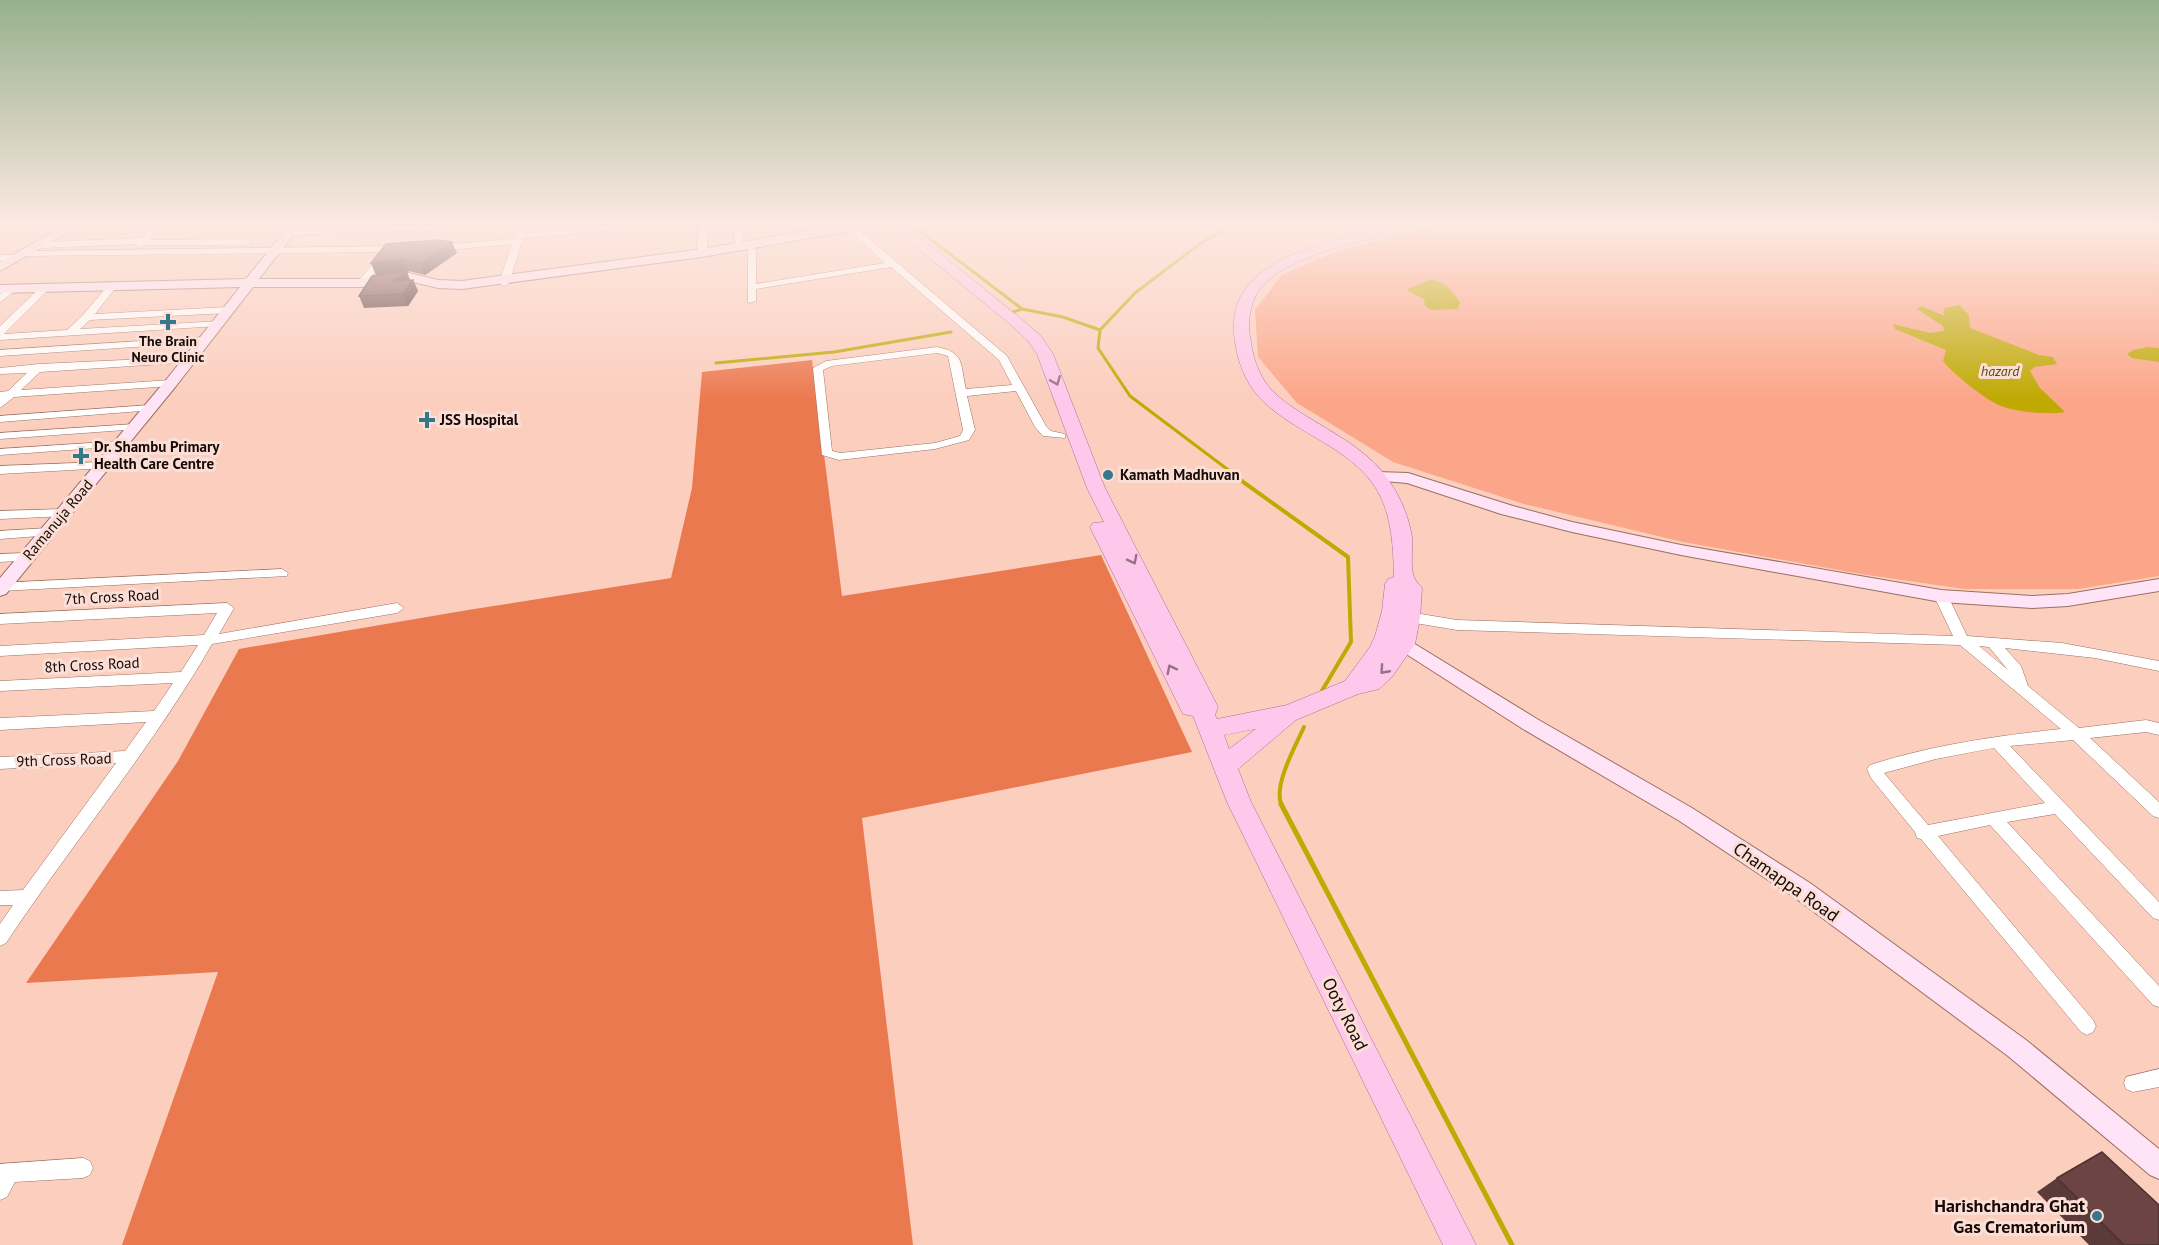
<svg xmlns="http://www.w3.org/2000/svg" width="2159" height="1245" font-family="'PT Sans',sans-serif">
	<style>
		.green { fill: #fba688 }
		.forest { fill: #eb7950 }
		.water { fill: #bfa902 }
		.lines { fill: none; stroke-linecap: round; stroke-linejoin: round }
		.stream-far2 { stroke: #bfa902; stroke-width: 3 }
		.stream-far1 { stroke: #bfa902; stroke-width: 4 }
		.stream { stroke: #bfa902; stroke-width: 5 }
		.street-casing { stroke: #997162; stroke-width: 1 }
		.secondary-casing { stroke: #997162; stroke-width: 2 }
		.primary-casing { stroke: #ad6d93; stroke-width: 1 }
		.street { fill: #fff; fill-rule: evenodd }
		.secondary { fill: #ffe3f6; fill-rule: evenodd }
		.primary { fill: #fec8ec; fill-rule: evenodd }
		.wall { fill: #5d3a3a }
		.shaded-wall { fill: #4c3030 }
		.building { fill: #6c4444; stroke: #4c3030; stroke-width: 1.5 }
		.oneway { stroke: #967284 }
		.poi-dot { fill: #36778a; stroke: #fbdfd6; stroke-width: 2 }
		.labels { text-anchor: middle; stroke-width: 6; stroke-linejoin: round; paint-order: stroke }
		.far-poi-label { font-size: 14px; font-weight: bold; fill: #170905; stroke: #fbdfd6 }
		.far-water-label { font-size: 14px; font-style: italic; fill: #544b15; stroke: #fbdfd6 }
		.poi-label { font-size: 15px; font-weight: bold; fill: #170905; stroke: #fbdfd6; text-anchor: start }
		.street-label { font-size: 15px; fill: #170905; stroke: #fbdfd6 }
		.near-street-label { font-size: 18px; fill: #170905; stroke: #fbdfd6 }
		.near-poi-label { font-size: 18px; font-weight: bold; fill: #170905; stroke: #fbdfd6; text-anchor: end }
	</style>
	<rect width="100%" height="100%" fill="#fbcebe"/>
	<path class="green" d="M 1435,225 L 2159,225 L 2159,576 L 2078,589 L 1964,589 L 1861,574 L 1683,542 L 1524,504 L 1393,462 L 1297,403 L 1258,357 L 1255,310 L 1282,275 L 1330,254 Z"/>
	<path class="forest" d="M 812,360 L 842,596 L 1101,555 L 1192,752 L 862,818 L 913,1245 L 122,1245 L 218,972 L 26,983 L 178,761 L 239,649 L 468,610 L 671,578 L 692,488 L 702,372 Z"/>
	<path class="water" d="M 1428,280 C 1446,280 1451,290 1460,302 L 1458,309 L 1431,310 L 1425,306 L 1424,299 L 1408,291 L 1408,289 Z
		M 1959,305 L 1969,315 L 1970,328 L 2039,355 L 2053,357 L 2057,364 L 2035,367 L 2030,371 L 2040,388 L 2065,412 C 2050,415 2016,412 2001,406 C 1987,401 1952,373 1943,361 L 1946,350 L 1895,329 L 1893,324 L 1930,333 L 1944,331 L 1943,326 L 1917,309 L 1921,306 L 1945,316 L 1943,312 L 1945,308 Z
		M 2148,347 L 2159,348 L 2159,362 L 2132,358 L 2127,354 L 2133,350 Z"/>
	<g class="lines">
		<path class="stream-far2" d="M 912,225 L 1022,309 L 1063,317 L 1100,330
			M 1234,225 L 1201,243 L 1135,293 L 1100,330 L 1098,348 L 1130,396 L 1235,475
			M 1010,313 L 1022,309
			M 716,363 L 834,352 L 951,332"/>
		<path class="stream-far1" d="M 1232,474 L 1348,557 L 1351,642 L 1320,694
			M 1282,806 C 1272,787 1296,745 1304,727"/>
		<path class="stream" d="M 1281,804 L 1512,1245"/>
		<g class="street-casing">
			<path id="street" d="M 101,225 C 94,230 76,231 69,226 Z
				M 155,225 L 164,225 L 150,240 L 247,239 L 252,242 L 247,245 L 145,245 L 140,248 L 136,244 L 43,248 L 38,245 L 43,242 L 141,238 Z
				M 404,225 L 495,225 L 491,228 L 289,235 L 285,232 L 289,229 Z
				M 518,225 L 527,225 L 525,233 L 606,225 L 643,225 L 639,228 L 523,238 L 509,283 L 504,286 L 499,283 L 512,244 L 437,251 L 432,248 L 437,245 L 514,239 Z
				M 699,225 L 707,225 L 707,253 L 702,256 L 697,253 Z
				M 734,225 L 742,225 L 743,249 L 735,247 Z
				M 843,225 L 853,225 L 1007,356 L 1046,426 L 1051,431 L 1065,434 L 1065,438 L 1043,436 L 1035,427 L 1016,391 L 967,396 L 975,430 L 969,440 L 935,449 L 839,460 L 822,455 L 813,368 L 826,361 L 937,347 C 965,352 960,364 966,389 L 1012,385 L 999,360 L 891,267 L 756,289 L 756,301 L 748,303 L 748,247 L 756,249 L 756,284 L 885,263 ZM 937,353 L 948,356 L 963,430 L 960,436 L 935,443 L 840,453 L 832,451 L 823,370 L 832,366 Z
				M 400,246 L 403,247 L 403,251 L 388,252 L 388,256 L 365,285 L 362,286 L 357,283 L 382,252 L 24,256 L 20,260 L 0,261 L 0,255 L 23,255 L 27,251 Z
				M 112,283 L 117,286 L 95,314 L 228,307 L 233,310 L 228,313 L 90,320 L 80,329 L 222,321 L 222,325 L 218,326 L 0,340 L 0,326 L 42,286 L 50,288 L 4,334 L 67,330 L 83,315 L 109,284 Z
				M 10,287 L 18,289 L 0,302 L 0,294 Z
				M 205,337 L 210,340 L 209,342 L 0,356 L 0,350 Z
				M 189,357 L 193,358 L 193,362 L 40,372 L 21,390 L 171,380 L 176,383 L 171,386 L 14,397 L 0,408 L 0,392 L 8,391 L 27,373 L 0,374 L 0,368 L 39,364 Z
				M 150,405 L 155,408 L 154,410 L 0,422 L 0,416 Z
				M 135,424 L 141,427 L 139,429 L 0,439 L 0,433 Z
				M 121,441 L 125,442 L 125,446 L 0,455 L 0,449 Z
				M 103,462 L 109,466 L 107,468 L 0,474 L 0,466 Z
				M 64,509 L 68,510 L 70,513 L 68,516 L 0,519 L 0,511 Z
				M 48,528 L 52,529 L 54,532 L 52,535 L 0,539 L 0,531 Z
				M 28,553 L 34,557 L 33,560 L 0,562 L 0,554 Z
				M 282,569 L 288,573 L 287,576 L 0,591 L 0,583 Z
				M 1941,592 L 1948,596 L 1967,636 L 2062,643 L 2159,661 L 2159,671 L 2095,658 L 2005,648 L 2021,666 L 2028,686 L 2079,728 L 2146,720 L 2159,723 L 2159,735 L 2146,732 L 2090,738 L 2159,802 L 2159,818 L 2153,816 L 2073,740 L 2010,746 L 2159,902 L 2159,920 L 2153,918 L 2055,814 L 2007,822 L 2159,986 L 2159,1007 L 2153,1005 L 1990,825 L 1938,836 L 2093,1020 L 2096,1026 L 2093,1032 L 2087,1035 L 2081,1032 L 1921,839 L 1917,838 L 1915,832 L 1871,778 L 1867,769 L 1870,765 C 1932,745 1996,736 2061,729 L 1960,645 L 1457,630 L 1403,621 L 1396,616 L 1403,611 L 1457,620 L 1953,636 L 1934,596 ZM 1979,646 L 1989,647 L 2008,670 ZM 1994,748 L 2045,803 L 1928,825 L 1884,773 L 1936,759 Z
				M 227,603 L 234,608 L 219,634 L 397,603 L 404,608 L 397,613 L 212,644 C 153,747 73,842 6,943 L 0,946 L 0,924 L 13,905 L 0,905 L 0,891 L 23,890 L 116,763 L 0,769 L 0,757 L 125,751 L 146,722 L 0,730 L 0,718 L 154,711 L 173,683 L 0,691 L 0,681 L 181,672 L 198,645 L 0,656 L 0,646 L 204,635 L 217,613 L 0,624 L 0,614 Z
				M 2159,1069 L 2159,1087 L 2133,1092 L 2126,1089 L 2124,1083 L 2126,1077 Z
				M 83,1158 L 90,1161 L 93,1168 L 90,1175 L 83,1178 L 15,1182 L 7,1197 L 0,1200 L 0,1164 Z"/>
		</g>
		<g class="secondary-casing">
			<path id="secondary" d="M 66,225 L 81,225 L 0,271 L 0,262 Z
				M 289,225 L 301,225 L 259,279 L 362,279 L 409,273 L 438,280 L 462,281 L 702,249 L 840,225 L 868,225 L 862,229 L 702,257 L 462,289 L 438,288 L 409,281 L 362,287 L 253,287 L 176,386 L 6,594 L 0,596 L 0,578 L 166,380 L 240,287 L 0,293 L 0,285 L 246,279 Z
				M 1377,472 L 1408,473 L 1513,506 L 1572,522 L 1681,545 L 1941,590 L 2032,596 L 2068,594 L 2159,579 L 2159,591 L 2068,606 L 2032,608 L 1941,602 L 1681,555 L 1572,532 L 1501,514 L 1407,483 L 1371,480 L 1369,477 Z
				M 1392,630 L 1537,719 L 1692,808 L 1810,883 L 2026,1040 L 2159,1149 L 2159,1179 L 2150,1175 L 2008,1056 L 1794,897 L 1678,820 L 1523,729 L 1386,641 L 1383,636 L 1386,631 Z"/>
		</g>
		<g class="primary-casing">
			<path id="primary" d="M 889,225 L 905,225 L 1020,318 L 1040,335 L 1053,354 L 1105,488 L 1218,707 L 1215,715 L 1217,719 L 1287,705 L 1345,681 L 1370,647 L 1375,636 L 1382,611 L 1385,584 L 1388,579 L 1394,577 C 1393,543 1392,509 1371,481 C 1341,443 1290,431 1258,396 C 1245,381 1238,362 1235,342 C 1224,275 1287,254 1339,239 C 1364,232 1388,225 1415,225 L 1413,228 C 1372,239 1285,254 1259,290 C 1249,305 1247,325 1251,342 C 1254,364 1262,383 1279,397 C 1313,425 1358,440 1385,475 C 1399,494 1408,513 1412,537 C 1413,549 1410,566 1414,577 C 1415,581 1420,585 1422,588 L 1420,618 L 1415,644 L 1392,677 L 1379,689 L 1358,694 L 1296,720 L 1238,769 L 1251,802 L 1476,1245 L 1443,1245 L 1227,802 L 1193,716 L 1183,714 L 1180,708 L 1090,527 L 1093,523 L 1104,522 L 1087,488 L 1037,354 L 1028,341 L 1010,324 ZM 1256,729 L 1229,749 L 1224,735 Z"/>
		</g>
		<use href="#street" class="street"/>
		<use href="#secondary" class="secondary"/>
		<use href="#primary" class="primary"/>
	</g>
	<path class="wall" d="M 457,253 L 425,275 L 409,271 L 376,275 L 371,263 Z
		M 407,272 L 410,280 L 413,280 L 418,291 L 408,306 L 364,308 L 359,296 Z
		M 2057,1178 L 2157,1245 L 2089,1245 L 2037,1192 Z"/>
	<path class="shaded-wall" d="M 452,242 L 457,253 L 425,275 L 420,263 Z
		M 404,259 L 409,271 L 376,275 L 371,263 Z
		M 407,272 L 411,283 L 413,280 L 418,291 L 408,306 L 403,294 L 394,281 Z"/>
	<path class="building" d="M 437,240 L 452,242 L 420,263 L 404,259 L 371,263 L 386,244 Z
		M 404,272 L 407,272 L 394,281 L 413,280 L 403,294 L 359,296 L 372,276 Z
		M 2102,1152 L 2159,1205 L 2159,1244 L 2157,1245 L 2124,1245 L 2057,1178 Z"/>
	<defs><path id="oneway-chevron" d="M-2-3.5L2.5 0L-2 3.5" fill="none" stroke-width="1.6" stroke-linecap="round" stroke-linejoin="round" transform="scale(1.5)"/></defs>
	<g class="oneway">
		<use href="#oneway-chevron" transform="translate(1056 381) rotate(68)"/>
		<use href="#oneway-chevron" transform="translate(1133 560) rotate(63)"/>
		<use href="#oneway-chevron" transform="translate(1171 669) rotate(-117)"/>
		<use href="#oneway-chevron" transform="translate(1384 670) rotate(132)"/>
	</g>
	<linearGradient id="sky" x2="0" y2="1"><stop stop-color="#97b08c"/><stop offset="0.56" stop-color="#fde9e2"/><stop offset="1" stop-color="#fde9e2" stop-opacity="0"/></linearGradient>
	<rect width="2159" height="400" fill="url(#sky)"/>
	<g class="poi-dot">
		<path d="M165 313h6v6h6v6h-6v6h-6v-6h-6v-6h6z"/>
		<path d="M424 411h6v6h6v6h-6v6h-6v-6h-6v-6h6z"/>
		<path d="M78 447h6v6h6v6h-6v6h-6v-6h-6v-6h6z"/>
		<circle cx="1108" cy="475" r="6"/>
		<circle cx="2097" cy="1216" r="6"/>
	</g>
	<g class="labels">
		<g class="far-poi-label">
			<text x="168" y="346">The Brain<tspan x="168" dy="16">Neuro Clinic</tspan></text>
		</g>
		<g class="far-water-label">
			<text x="2000" y="376">hazard</text>
		</g>
		<g class="poi-label">
			<text x="440" y="425">JSS Hospital</text>
			<text x="94" y="452">Dr. Shambu Primary<tspan x="94" dy="17">Health Care Centre</tspan></text>
			<text x="1120" y="480">Kamath Madhuvan</text>
		</g>
		<g class="street-label">
			<text transform="translate(58 520) rotate(-50)" y="5">Ramanuja Road</text>
			<text transform="translate(112 597) rotate(-3)" y="5">7th Cross Road</text>
			<text transform="translate(92 665) rotate(-3)" y="5">8th Cross Road</text>
			<text transform="translate(64 760) rotate(-2)" y="5">9th Cross Road</text>
		</g>
		<g class="near-street-label">
			<text transform="translate(1786 882) rotate(35)" y="6">Chamappa Road</text>
			<text transform="translate(1345 1014) rotate(63)" y="6">Ooty Road</text>
		</g>
		<g class="near-poi-label">
			<text x="2085" y="1212">Harishchandra Ghat<tspan x="2085" dy="21">Gas Crematorium</tspan></text>
		</g>
	</g>
</svg>
